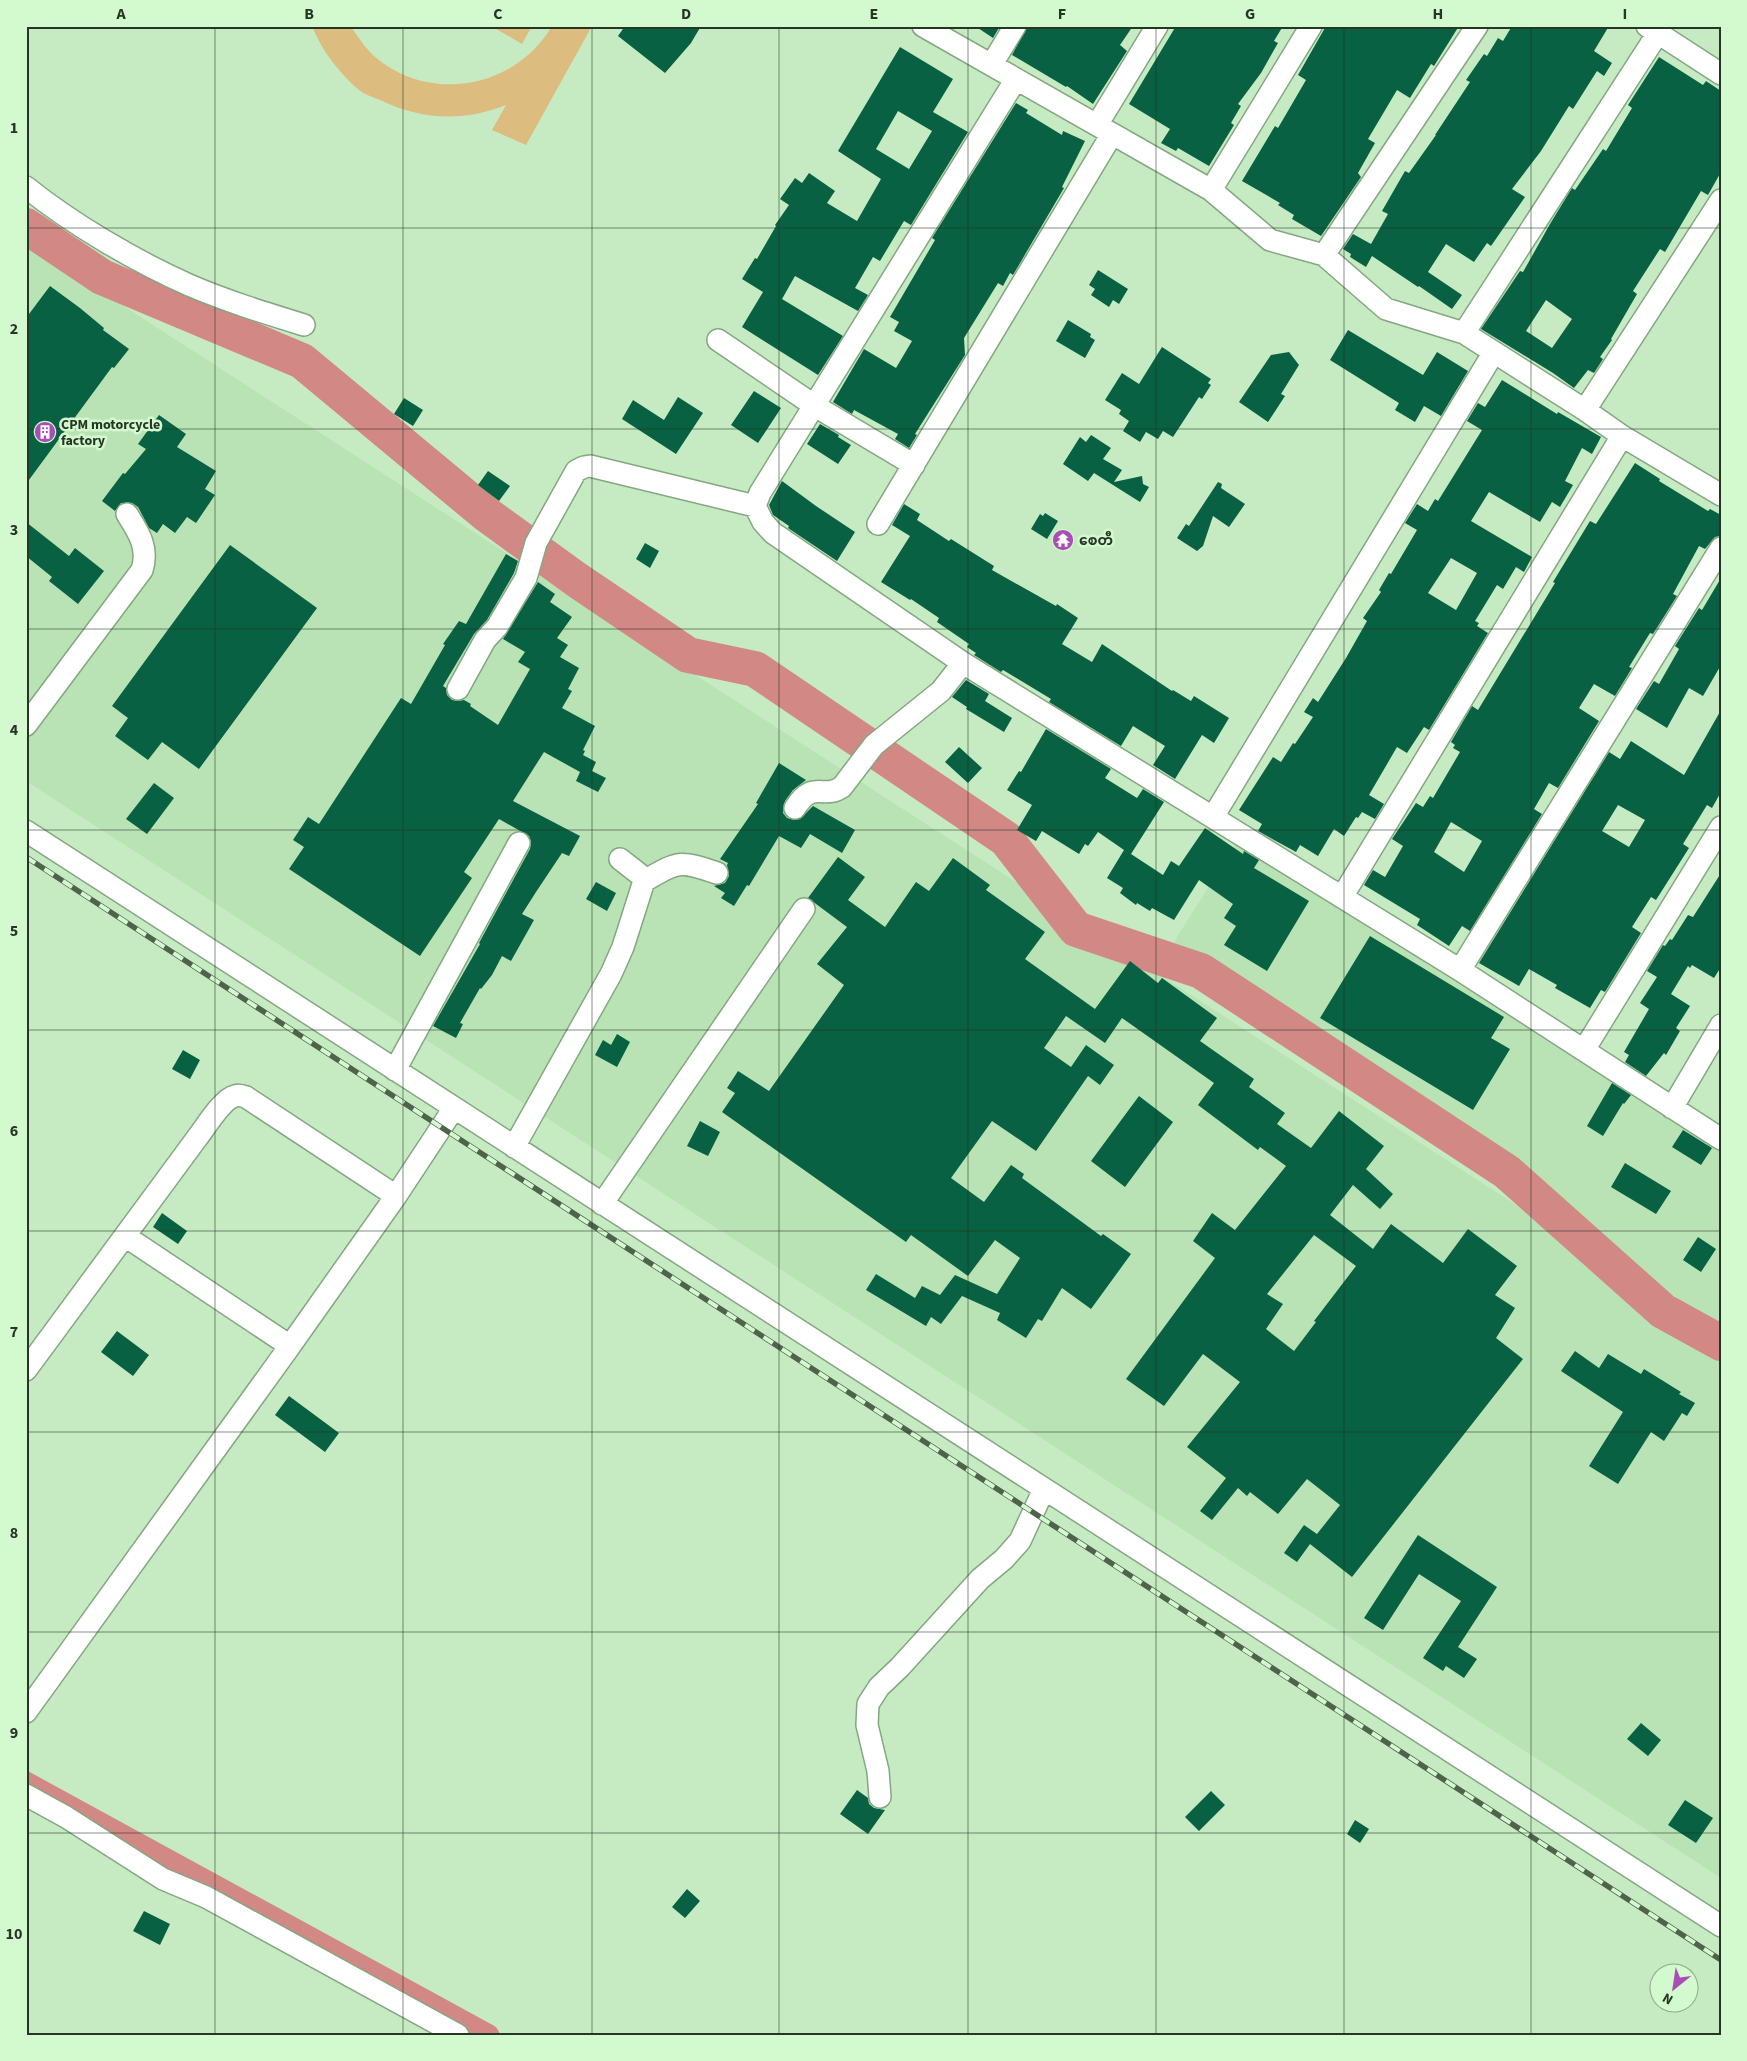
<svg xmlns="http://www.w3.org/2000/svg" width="1747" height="2061" font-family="'Source Sans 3','Noto Sans Myanmar',sans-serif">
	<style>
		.built { fill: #b9e3b4 }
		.green { fill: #ddbc80 }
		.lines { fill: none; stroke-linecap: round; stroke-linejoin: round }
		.canal { stroke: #d28885; stroke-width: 21 }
		.river { stroke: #d28885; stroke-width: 36 }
		.building { fill: #086142; fill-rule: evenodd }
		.street-casing { stroke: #84a781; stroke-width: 24 }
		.street { stroke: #fff; stroke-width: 21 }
		.rail-casing { stroke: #4e624c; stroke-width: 5.5 }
		.rail { stroke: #d3f9cf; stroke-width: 4; stroke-dasharray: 11; stroke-linecap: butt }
		.grid { fill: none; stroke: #273525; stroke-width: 1; stroke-opacity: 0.55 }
		.labels { text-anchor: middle; stroke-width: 5; stroke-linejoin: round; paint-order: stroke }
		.poi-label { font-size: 14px; font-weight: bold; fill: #273525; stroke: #d3f9cf; text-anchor: start }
		.neatline { fill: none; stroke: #273525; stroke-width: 2 }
		.grid-label { font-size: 16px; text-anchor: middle; font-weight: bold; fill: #273525 }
	</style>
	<rect width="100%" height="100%" fill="#c6ebc2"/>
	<path class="built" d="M 26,243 L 1721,1337 L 1721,1878 L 26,781 Z
		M 1239,838 L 1721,1140 L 1721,1329 L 1174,942 Z"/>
	<path class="green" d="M 312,26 L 350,26 C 358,36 365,48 374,56 C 429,104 515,89 552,26 L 592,26 L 526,145 L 492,130 L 506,105 C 463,122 421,120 380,100 C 373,97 365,95 359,90 C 339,73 322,51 312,26 Z
		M 491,26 L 532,26 L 522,44 Z"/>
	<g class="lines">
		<path class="canal" d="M 26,1782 L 489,2035"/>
		<path class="river" d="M 26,226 L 102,277 L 302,361 L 486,514 L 577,580 L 688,655 L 755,669 L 1006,839 L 1076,929 L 1201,971 L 1507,1172 L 1663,1311 L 1721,1343"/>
	</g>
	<path class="building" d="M 625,26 L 701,26 L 691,43 L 665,73 L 618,36 Z
		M 975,26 L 1000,26 L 993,38 Z
		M 1027,26 L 1133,26 L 1120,45 L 1127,51 L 1093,104 L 1067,86 L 1066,87 L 1012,55 Z
		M 1176,26 L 1283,26 L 1274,41 L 1278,43 L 1261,73 L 1238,104 L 1241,106 L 1231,123 L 1234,125 L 1209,166 L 1178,148 L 1176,151 L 1161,143 L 1170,129 L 1129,104 Z
		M 1326,26 L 1459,26 L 1434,66 L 1431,64 L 1410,98 L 1397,90 L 1368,139 L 1375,143 L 1358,173 L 1361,177 L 1321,236 L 1292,219 L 1294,215 L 1278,205 L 1280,203 L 1242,181 L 1275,126 L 1278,128 L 1306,80 L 1298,75 Z
		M 1512,26 L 1609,26 L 1594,51 L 1612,63 L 1604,76 L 1597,71 L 1573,109 L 1569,106 L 1541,151 L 1512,189 L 1525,197 L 1491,246 L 1487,243 L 1474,262 L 1446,244 L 1428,272 L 1462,295 L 1452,309 L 1419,286 L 1418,287 L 1372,256 L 1366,267 L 1350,257 L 1351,254 L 1343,249 L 1353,234 L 1371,244 L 1388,214 L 1382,211 L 1405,171 L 1409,173 L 1436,135 L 1435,135 L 1470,82 L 1466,80 L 1484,54 L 1487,56 L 1498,38 L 1503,41 Z
		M 900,47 L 953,79 L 933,112 L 968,132 L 911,225 L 904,221 L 880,261 L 873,257 L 855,288 L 868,295 L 858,311 L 795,276 L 782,299 L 843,336 L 818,375 L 742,327 L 763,292 L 742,279 L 755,258 L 757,259 L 776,226 L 775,225 L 789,205 L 780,199 L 795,178 L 802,183 L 809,173 L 835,191 L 827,203 L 857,221 L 881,179 L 838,151 ZM 898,111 L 932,131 L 909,169 L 876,149 Z
		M 1659,57 L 1703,85 L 1706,81 L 1721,91 L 1721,172 L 1708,195 L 1701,191 L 1665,252 L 1660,249 L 1633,291 L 1637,294 L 1611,339 L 1612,340 L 1600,357 L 1603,359 L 1594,373 L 1588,370 L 1574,388 L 1553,373 L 1481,329 L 1520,271 L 1523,272 L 1550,224 L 1572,188 L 1575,190 L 1603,149 L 1606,151 L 1632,108 L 1628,105 ZM 1546,300 L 1572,319 L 1552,348 L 1526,331 Z
		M 1016,103 L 1028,110 L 1026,113 L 1062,135 L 1063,131 L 1085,141 L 1062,187 L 1064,188 L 1013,275 L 1010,273 L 1003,286 L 998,283 L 964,338 L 965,355 L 915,434 L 917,435 L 909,448 L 895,439 L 898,434 L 854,410 L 852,414 L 833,402 L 864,349 L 896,368 L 912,341 L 894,331 L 899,322 L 890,317 L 935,240 L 932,238 Z
		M 1098,270 L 1128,289 L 1119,304 L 1113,300 L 1109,307 L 1091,295 L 1095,289 L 1089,285 Z
		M 50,286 L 80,308 L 104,328 L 103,330 L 129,349 L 114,368 L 112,367 L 26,484 L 26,318 Z
		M 1068,320 L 1091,334 L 1090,337 L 1095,340 L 1085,358 L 1056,341 Z
		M 1348,330 L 1423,375 L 1437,352 L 1468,371 L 1441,416 L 1424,406 L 1415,422 L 1395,410 L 1399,403 L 1330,360 Z
		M 1162,347 L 1211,379 L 1208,383 L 1211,385 L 1202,399 L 1199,397 L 1173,437 L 1163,431 L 1158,439 L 1146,432 L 1140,442 L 1123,431 L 1129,421 L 1119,414 L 1121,410 L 1105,400 L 1122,373 L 1139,384 Z
		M 1289,352 L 1299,365 L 1281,394 L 1285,396 L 1268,422 L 1239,402 L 1271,355 Z
		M 1502,380 L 1557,414 L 1558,412 L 1601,437 L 1592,454 L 1582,448 L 1565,481 L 1573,485 L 1560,507 L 1552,502 L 1540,522 L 1489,492 L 1471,521 L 1532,557 L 1524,572 L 1516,567 L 1503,589 L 1497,585 L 1475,621 L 1479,623 L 1477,626 L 1488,633 L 1429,730 L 1424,727 L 1407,753 L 1397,747 L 1369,795 L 1384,804 L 1375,819 L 1362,812 L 1358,818 L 1356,817 L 1344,836 L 1334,829 L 1318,856 L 1300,845 L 1296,852 L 1258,831 L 1262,824 L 1239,810 L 1273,757 L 1281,762 L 1293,743 L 1295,744 L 1313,717 L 1304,712 L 1313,698 L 1318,702 L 1346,658 L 1367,621 L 1363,618 L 1381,592 L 1379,590 L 1389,573 L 1391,574 L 1417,530 L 1405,523 L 1417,504 L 1428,511 L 1435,499 L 1438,501 L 1482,430 L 1467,421 L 1478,403 L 1485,407 ZM 1451,558 L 1477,573 L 1456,610 L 1428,593 Z
		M 754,391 L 781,408 L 758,443 L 731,425 Z
		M 678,397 L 703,413 L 676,454 L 622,419 L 633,400 L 664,420 Z
		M 404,398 L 423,410 L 413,426 L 394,414 Z
		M 159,415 L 186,434 L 177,447 L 216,471 L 205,489 L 215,495 L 196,523 L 187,517 L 175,533 L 163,524 L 157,533 L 149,528 L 138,507 L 132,503 L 121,503 L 115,511 L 102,501 L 123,473 L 125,474 L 146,449 L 138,444 Z
		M 820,424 L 839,435 L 838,437 L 851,445 L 838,464 L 807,444 Z
		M 1091,435 L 1111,448 L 1103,459 L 1122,470 L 1114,482 L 1142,476 L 1143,484 L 1149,487 L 1140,502 L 1094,473 L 1088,481 L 1063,464 L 1080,437 L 1086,442 Z
		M 1635,463 L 1660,479 L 1659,481 L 1708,511 L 1710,509 L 1721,515 L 1721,536 L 1715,537 L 1705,549 L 1699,546 L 1673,594 L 1677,596 L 1653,634 L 1650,633 L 1629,667 L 1632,668 L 1615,696 L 1594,684 L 1579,708 L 1599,721 L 1558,788 L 1549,783 L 1534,809 L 1542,814 L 1470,931 L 1462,926 L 1449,946 L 1417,925 L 1420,919 L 1364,885 L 1373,870 L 1385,877 L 1403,846 L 1392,839 L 1416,803 L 1423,807 L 1430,796 L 1433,798 L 1460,752 L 1453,748 L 1455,745 L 1451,742 L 1472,706 L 1478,710 L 1555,583 L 1553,582 L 1590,521 L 1596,524 ZM 1451,822 L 1482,841 L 1464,872 L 1434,852 Z
		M 488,471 L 510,486 L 499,501 L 478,485 Z
		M 782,481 L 816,506 L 855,532 L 837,561 L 788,528 L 789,526 L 773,515 L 769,505 Z
		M 1218,482 L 1222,484 L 1221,488 L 1245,504 L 1229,527 L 1213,516 L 1203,546 L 1197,551 L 1177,538 L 1186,524 L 1189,526 Z
		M 904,504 L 920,514 L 917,520 L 949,541 L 951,539 L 994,566 L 992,570 L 1056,606 L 1057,604 L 1078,618 L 1062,644 L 1092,662 L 1102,644 L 1172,691 L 1173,690 L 1191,701 L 1194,696 L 1229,718 L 1214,743 L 1202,735 L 1175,779 L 1153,765 L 1165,746 L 1133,726 L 1121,746 L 1049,702 L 1051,699 L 1003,670 L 1001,672 L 974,655 L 976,653 L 967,647 L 969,644 L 937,622 L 939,618 L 911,599 L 910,600 L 881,582 L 910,536 L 892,525 Z
		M 1045,513 L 1058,521 L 1047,539 L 1031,529 L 1040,514 L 1043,516 Z
		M 26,522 L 69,556 L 75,548 L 104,571 L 78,604 L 49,581 L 52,577 L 26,556 Z
		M 645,543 L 659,551 L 650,568 L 636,559 Z
		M 230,545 L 317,608 L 199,769 L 162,742 L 148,760 L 115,736 L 128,718 L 112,706 Z
		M 506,554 L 518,561 L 514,573 L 487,620 L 474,634 L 443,686 L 446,688 L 447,695 L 452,700 L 458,701 L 464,700 L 471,704 L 470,706 L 498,725 L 530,669 L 518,662 L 525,652 L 503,639 L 538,582 L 555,594 L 550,602 L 572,617 L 557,638 L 568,645 L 560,657 L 579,668 L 568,689 L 572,691 L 562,708 L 595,726 L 583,750 L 585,751 L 583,755 L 596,762 L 592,771 L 606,778 L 598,792 L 576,781 L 580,772 L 544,752 L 513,801 L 580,836 L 569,856 L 562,853 L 536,892 L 522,914 L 534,920 L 511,961 L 502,956 L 492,975 L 481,989 L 480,988 L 460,1023 L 463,1024 L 456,1038 L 433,1026 L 480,944 L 479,943 L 530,849 L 531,842 L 529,836 L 499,819 L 464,872 L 472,878 L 420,956 L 289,869 L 304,847 L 293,840 L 308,817 L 319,824 L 401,698 L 411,704 L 445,645 L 443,644 L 459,621 L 466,624 Z
		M 1721,578 L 1721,665 L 1703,696 L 1689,688 L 1667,728 L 1636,709 L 1654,681 L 1659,684 L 1679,649 L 1675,646 L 1699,608 L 1702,610 Z
		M 966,680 L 989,694 L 985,701 L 1012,718 L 1004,732 L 966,709 L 967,707 L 952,697 Z
		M 1721,710 L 1721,792 L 1712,808 L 1707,805 L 1683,844 L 1689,848 L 1656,900 L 1651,897 L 1632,927 L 1641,933 L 1605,992 L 1601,990 L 1590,1008 L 1555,988 L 1557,985 L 1529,969 L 1519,986 L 1479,963 L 1609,752 L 1620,759 L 1631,741 L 1684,775 ZM 1618,805 L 1645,820 L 1629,847 L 1602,831 Z
		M 1046,729 L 1111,769 L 1105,778 L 1137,798 L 1143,789 L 1164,802 L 1131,854 L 1163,875 L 1171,861 L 1179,866 L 1205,828 L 1243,854 L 1244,851 L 1259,860 L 1254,868 L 1309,901 L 1267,971 L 1224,945 L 1236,926 L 1224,918 L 1233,904 L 1199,880 L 1174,920 L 1152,908 L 1150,911 L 1137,903 L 1136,905 L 1120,893 L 1123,888 L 1107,878 L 1124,850 L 1098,832 L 1088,846 L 1085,844 L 1079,854 L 1042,831 L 1036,841 L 1017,830 L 1032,805 L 1007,790 L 1019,771 L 1021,772 Z
		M 959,747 L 982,768 L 968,783 L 945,762 Z
		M 779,763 L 806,780 L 793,790 L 785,801 L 783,813 L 787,818 L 794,820 L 800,819 L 813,806 L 855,830 L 842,853 L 810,834 L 801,848 L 779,836 L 749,886 L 747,885 L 734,906 L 721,898 L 725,893 L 714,886 L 725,883 L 729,876 L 727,865 L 728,863 L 720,859 L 758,804 L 756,803 Z
		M 154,783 L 174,798 L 147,834 L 126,819 Z
		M 838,857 L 865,877 L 848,900 L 885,927 L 916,882 L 929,891 L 953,858 L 990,885 L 986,890 L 1045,932 L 1025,959 L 1095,1009 L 1130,961 L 1158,983 L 1162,978 L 1217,1018 L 1200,1041 L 1254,1079 L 1249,1087 L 1285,1113 L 1277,1124 L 1311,1148 L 1339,1111 L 1384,1146 L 1366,1169 L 1393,1194 L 1380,1209 L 1353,1185 L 1330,1215 L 1373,1249 L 1391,1224 L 1443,1263 L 1468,1229 L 1517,1266 L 1495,1295 L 1515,1308 L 1496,1338 L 1523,1359 L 1352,1577 L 1310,1544 L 1297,1562 L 1284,1553 L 1304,1525 L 1317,1534 L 1340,1505 L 1307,1479 L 1278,1514 L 1250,1492 L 1247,1496 L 1238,1488 L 1212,1520 L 1200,1511 L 1226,1478 L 1187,1447 L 1240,1382 L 1203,1354 L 1164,1406 L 1126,1379 L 1215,1258 L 1193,1241 L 1212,1213 L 1235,1230 L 1286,1166 L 1260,1147 L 1258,1150 L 1198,1105 L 1214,1083 L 1122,1018 L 1105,1043 L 1066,1016 L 1044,1048 L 1071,1067 L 1086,1045 L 1114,1065 L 1100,1085 L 1088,1076 L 1036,1151 L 992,1121 L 951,1178 L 984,1202 L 1011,1165 L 1024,1174 L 1022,1178 L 1101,1236 L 1103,1234 L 1131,1254 L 1091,1309 L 1062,1288 L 1042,1321 L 1038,1319 L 1026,1338 L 997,1320 L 1000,1313 L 962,1296 L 941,1324 L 931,1317 L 926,1326 L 866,1290 L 876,1274 L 915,1298 L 922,1286 L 940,1295 L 955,1275 L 997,1294 L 1020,1258 L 995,1240 L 968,1276 L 911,1235 L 906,1242 L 722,1112 L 735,1093 L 727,1088 L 738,1071 L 769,1091 L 844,985 L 817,964 L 847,927 L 808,898 ZM 1314,1235 L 1356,1266 L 1314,1321 L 1316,1322 L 1294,1351 L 1266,1329 L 1283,1304 L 1267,1294 Z
		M 1721,873 L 1721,967 L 1714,978 L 1692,965 L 1690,968 L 1688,966 L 1671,994 L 1690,1006 L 1676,1028 L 1680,1031 L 1666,1055 L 1664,1053 L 1646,1076 L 1625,1062 L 1629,1055 L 1624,1052 L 1649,1009 L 1640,1003 L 1657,977 L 1647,971 L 1663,945 L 1665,946 L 1670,939 L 1672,940 L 1688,915 L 1693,917 Z
		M 596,882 L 616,893 L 607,911 L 586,899 Z
		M 1370,936 L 1504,1017 L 1491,1038 L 1510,1049 L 1473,1110 L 1320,1018 Z
		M 617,1034 L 630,1042 L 617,1067 L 595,1055 L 603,1040 L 611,1045 Z
		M 183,1050 L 200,1060 L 190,1079 L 172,1069 Z
		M 1612,1083 L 1631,1095 L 1624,1104 L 1623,1103 L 1603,1136 L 1587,1126 Z
		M 1139,1096 L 1173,1122 L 1125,1187 L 1091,1161 Z
		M 700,1121 L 720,1132 L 708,1156 L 687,1146 Z
		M 1683,1130 L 1712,1148 L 1701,1165 L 1672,1147 Z
		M 1625,1163 L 1671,1191 L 1656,1214 L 1611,1187 Z
		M 162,1213 L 187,1231 L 178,1244 L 153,1227 Z
		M 1698,1237 L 1716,1249 L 1701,1272 L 1683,1260 Z
		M 117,1331 L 149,1355 L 133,1376 L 101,1352 Z
		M 1575,1351 L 1599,1368 L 1608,1354 L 1641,1374 L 1644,1369 L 1681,1392 L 1679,1394 L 1695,1403 L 1687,1416 L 1682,1413 L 1664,1441 L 1651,1432 L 1618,1484 L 1589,1466 L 1623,1412 L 1561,1371 Z
		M 289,1396 L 339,1433 L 325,1452 L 275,1415 Z
		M 1418,1535 L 1497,1587 L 1458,1647 L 1477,1659 L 1464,1678 L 1446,1666 L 1443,1671 L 1423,1658 L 1461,1601 L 1419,1574 L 1383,1630 L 1364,1618 Z
		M 1641,1723 L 1661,1740 L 1648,1756 L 1627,1739 Z
		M 857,1790 L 868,1798 L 869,1804 L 874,1808 L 885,1810 L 868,1834 L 840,1814 Z
		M 1211,1791 L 1225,1805 L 1199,1831 L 1185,1817 Z
		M 1685,1800 L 1713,1818 L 1696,1843 L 1668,1825 Z
		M 1355,1820 L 1369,1829 L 1360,1843 L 1347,1834 Z
		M 687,1889 L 700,1901 L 685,1918 L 672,1907 Z
		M 144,1911 L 170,1924 L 160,1945 L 133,1931 Z"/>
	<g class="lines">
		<g class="street-casing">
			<path id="street" d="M 923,26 L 1211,190 L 1270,240 L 1324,255 L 1386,309 L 1464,333 L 1585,410 L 1622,436 L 1721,495
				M 1647,26 L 1721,74
				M 992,64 L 1015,26
				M 1016,79 L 760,493 L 755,506 L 763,522 L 773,533 L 963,663 L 1460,970 L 1721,1139
				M 1097,125 L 1157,26
				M 26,187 C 72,224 135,261 189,285 C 226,301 265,313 304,325
				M 1211,190 L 1311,26
				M 1324,255 L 1477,26
				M 1464,333 L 1658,33
				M 718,340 L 815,406 L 914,465
				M 1585,410 L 1721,200
				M 878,524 L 1112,134
				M 458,689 L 485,640 L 497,627 L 526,578 L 536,543 L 576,471 L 584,467 L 590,466 L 755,506
				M 26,725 L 142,570 C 149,548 139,533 127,514
				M 795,808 C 813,779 823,800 842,787 L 874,745 L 941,691 L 963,663
				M 1213,817 L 1494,352
				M 26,831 L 1721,1926
				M 644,881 C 680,861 678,860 717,873
				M 1342,897 L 1622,436
				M 1460,970 L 1721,548
				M 1584,1050 L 1721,827
				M 395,1070 L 519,843
				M 1672,1108 L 1721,1025
				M 514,1147 L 611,974 L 623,947 L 644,881 L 643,877 L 620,859
				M 602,1204 L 804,909
				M 125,1236 L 290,1346 L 396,1196 L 454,1108
				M 26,1370 L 197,1138 C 205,1128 222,1099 235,1096 C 239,1094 242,1096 246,1097 L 396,1196
				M 26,1712 L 290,1346
				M 26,1795 L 66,1817 L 163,1879 L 206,1897 L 458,2035
				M 880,1797 L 878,1771 L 867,1725 L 868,1704 L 879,1687 L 900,1667 L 980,1579 L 1004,1559 L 1020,1541 L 1044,1489"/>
		</g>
		<use href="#street" class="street"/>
		<g class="rail-casing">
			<path id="rail" d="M 26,857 L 1721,1960"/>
		</g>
		<use href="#rail" class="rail"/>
	</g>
	<path class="grid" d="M 215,26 L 215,2035M 403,26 L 403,2035M 592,26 L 592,2035M 779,26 L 779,2035M 968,26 L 968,2035M 1156,26 L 1156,2035M 1344,26 L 1344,2035M 1531,26 L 1531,2035M 26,228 L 1721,228M 26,429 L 1721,429M 26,629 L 1721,629M 26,830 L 1721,830M 26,1030 L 1721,1030M 26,1231 L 1721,1231M 26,1432 L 1721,1432M 26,1632 L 1721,1632M 26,1833 L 1721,1833"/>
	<defs>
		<g id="building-disc" transform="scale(1.125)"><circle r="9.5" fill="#a94db7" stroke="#d3f9cf"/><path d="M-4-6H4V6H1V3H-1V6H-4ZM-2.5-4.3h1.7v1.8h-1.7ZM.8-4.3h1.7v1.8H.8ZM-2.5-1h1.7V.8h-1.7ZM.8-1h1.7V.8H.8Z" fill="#fff"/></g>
		<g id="temple-disc" transform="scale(1.125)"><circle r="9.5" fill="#a94db7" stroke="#d3f9cf"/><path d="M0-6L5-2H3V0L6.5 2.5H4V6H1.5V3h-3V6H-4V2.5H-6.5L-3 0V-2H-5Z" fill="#fff"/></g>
	</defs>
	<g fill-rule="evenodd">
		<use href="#building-disc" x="45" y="432"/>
		<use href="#temple-disc" x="1063" y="540"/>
	</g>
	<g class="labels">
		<g class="poi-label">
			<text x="61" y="429">CPM motorcycle<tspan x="61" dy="16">factory</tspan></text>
			<text x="1079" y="545">စေတီ</text>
		</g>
	</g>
	<rect width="1747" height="2061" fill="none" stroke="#d3f9cf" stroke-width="55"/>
	<g transform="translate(1674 1988) rotate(210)"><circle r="24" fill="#d3f9cf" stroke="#8eab8b"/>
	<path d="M0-4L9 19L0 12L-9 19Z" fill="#a94db7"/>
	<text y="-8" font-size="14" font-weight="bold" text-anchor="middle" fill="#273525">N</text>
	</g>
	<rect x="28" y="28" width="1692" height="2006" class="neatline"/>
	<g class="grid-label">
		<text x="121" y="19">A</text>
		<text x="309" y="19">B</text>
		<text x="498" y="19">C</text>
		<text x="686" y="19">D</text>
		<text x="874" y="19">E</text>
		<text x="1062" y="19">F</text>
		<text x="1250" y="19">G</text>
		<text x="1438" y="19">H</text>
		<text x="1625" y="19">I</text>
		<text x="14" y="133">1</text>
		<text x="14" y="334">2</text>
		<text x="14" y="535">3</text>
		<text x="14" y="735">4</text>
		<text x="14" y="936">5</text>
		<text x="14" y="1136">6</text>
		<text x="14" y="1337">7</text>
		<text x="14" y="1538">8</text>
		<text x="14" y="1738">9</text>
		<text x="14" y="1939">10</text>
	</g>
</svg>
